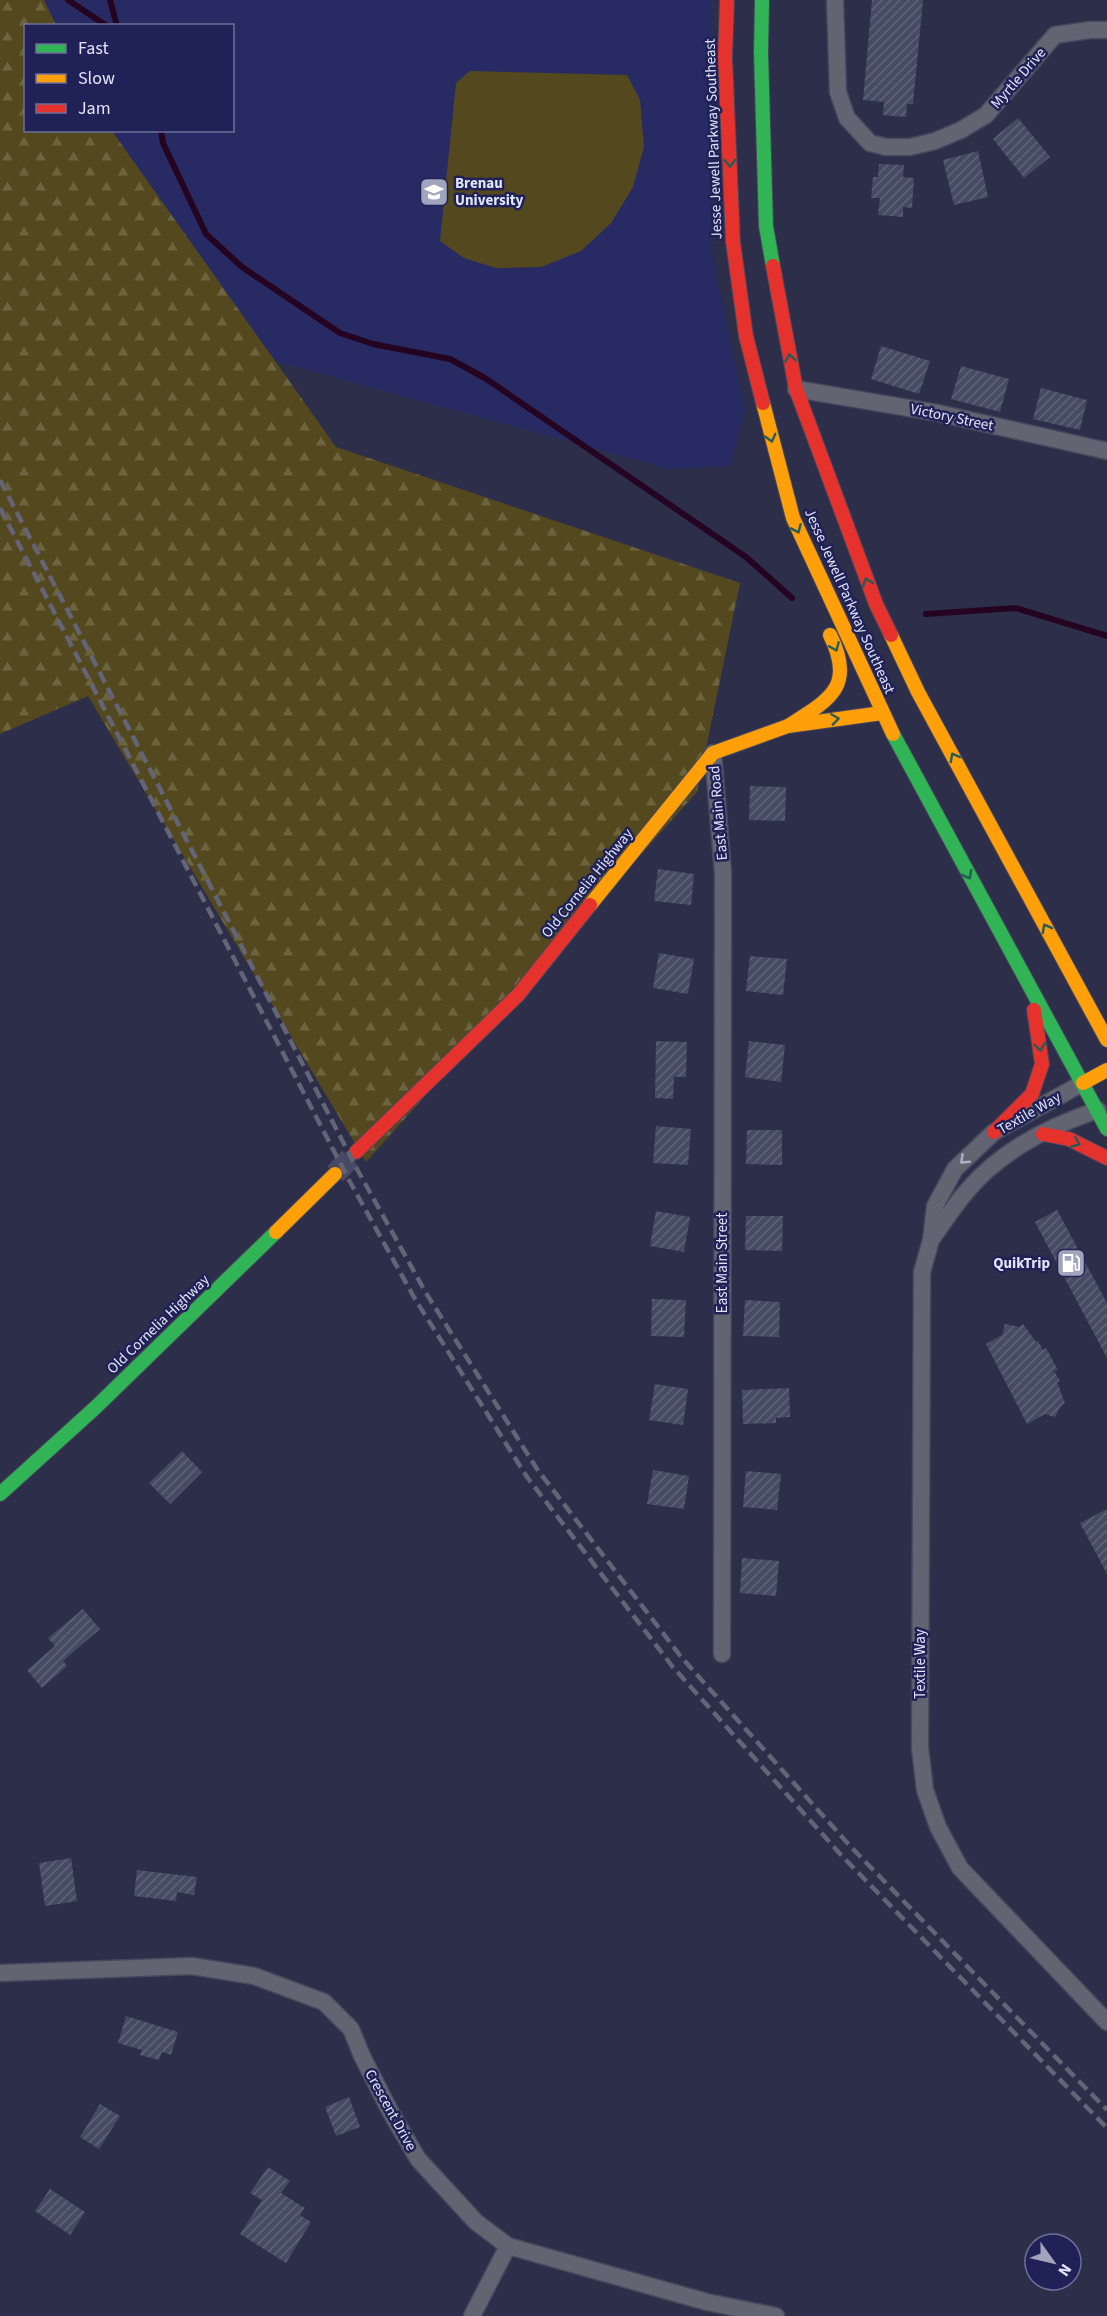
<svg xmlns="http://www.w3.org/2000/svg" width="1107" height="2316" font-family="'Source Sans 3',sans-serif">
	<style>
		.built { fill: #282b63 }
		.green { fill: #54491e }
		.forest { fill: url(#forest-firs) }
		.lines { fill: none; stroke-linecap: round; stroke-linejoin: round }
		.stream { stroke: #240420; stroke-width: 6 }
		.building { fill: url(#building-hatch) }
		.secondary-tunnel { stroke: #484964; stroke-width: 22; stroke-dasharray: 22 11; stroke-linecap: butt }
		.street-casing { stroke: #45475c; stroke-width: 19 }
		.fast-casing { stroke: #45475c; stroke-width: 16 }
		.slow-casing { stroke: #45475c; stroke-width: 16 }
		.jam-casing { stroke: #45475c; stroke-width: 16 }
		.street { stroke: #636471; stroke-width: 16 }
		.fast { stroke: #30b455; stroke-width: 14 }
		.slow { stroke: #ff9f0a; stroke-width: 14 }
		.jam { stroke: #e5322d; stroke-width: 14 }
		.rail { stroke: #636476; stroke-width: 4.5; stroke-dasharray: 12 6; stroke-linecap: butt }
		.oneway { stroke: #265c56 }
		.oneway2 { stroke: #aeb1c3 }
		.labels { text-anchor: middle; stroke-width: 5; stroke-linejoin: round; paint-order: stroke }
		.street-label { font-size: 15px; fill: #e0e5f9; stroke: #202257 }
		.poi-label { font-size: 15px; font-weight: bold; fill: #e0e5f9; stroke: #202257; text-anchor: start }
	</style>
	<defs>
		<pattern id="forest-firs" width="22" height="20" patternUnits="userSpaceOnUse" patternTransform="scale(1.5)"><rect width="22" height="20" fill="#54491e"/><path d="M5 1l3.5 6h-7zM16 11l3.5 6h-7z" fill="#6c633f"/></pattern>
		<pattern id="building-hatch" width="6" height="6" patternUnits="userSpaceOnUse" patternTransform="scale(1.5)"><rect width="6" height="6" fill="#444b62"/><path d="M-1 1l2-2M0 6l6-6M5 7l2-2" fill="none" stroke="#5f6579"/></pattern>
	</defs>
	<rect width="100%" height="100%" fill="#2d2e4a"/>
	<path class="built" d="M 44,0 L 711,0 L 712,254 L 745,411 L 730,466 L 670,469 L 275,361 L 112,131 L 232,130 L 232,26 L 56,25 Z"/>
	<path class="green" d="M 470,71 L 627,75 L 640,100 L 644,147 L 633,187 L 611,223 L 581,251 L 541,267 L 496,268 L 464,258 L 440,241 L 456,83 Z"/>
	<path class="forest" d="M 0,0 L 44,0 L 56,25 L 26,26 L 26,130 L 112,131 L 336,447 L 740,583 L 697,792 L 366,1162 L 88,696 L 0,734 Z"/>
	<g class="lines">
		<path class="stream" d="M 68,0 L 107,26
			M 110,0 L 117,26
			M 161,130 L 163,143 L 206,234 L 242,267 L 340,333 L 373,344 L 450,359 L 485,378 L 746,557 L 792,598
			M 926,614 L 1016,608 L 1107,636"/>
	</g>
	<path class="building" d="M 872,0 L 923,0 L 913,104 L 907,104 L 906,117 L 883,115 L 884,102 L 863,100 Z
		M 1018,118 L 1050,157 L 1024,178 L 993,139 Z
		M 978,151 L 988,197 L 954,205 L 943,160 Z
		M 879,164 L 904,165 L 903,177 L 914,178 L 912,208 L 903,207 L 903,217 L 878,215 L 880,198 L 871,198 L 873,177 L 878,177 Z
		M 881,346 L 930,361 L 919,394 L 871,379 Z
		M 961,366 L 1009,379 L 1000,412 L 951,399 Z
		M 1041,388 L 1087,400 L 1080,430 L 1033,419 Z
		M 750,786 L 786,787 L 785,821 L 749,820 Z
		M 658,869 L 694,874 L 691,905 L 654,901 Z
		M 659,953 L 694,959 L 688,994 L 653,988 Z
		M 750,956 L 787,959 L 783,995 L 746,991 Z
		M 656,1041 L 687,1042 L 686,1077 L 674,1077 L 673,1099 L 655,1098 Z
		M 749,1041 L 785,1045 L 781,1082 L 745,1077 Z
		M 656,1126 L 691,1129 L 688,1165 L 653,1163 Z
		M 747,1130 L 782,1130 L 782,1165 L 746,1164 Z
		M 1057,1210 L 1107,1303 L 1107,1358 L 1035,1222 Z
		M 656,1211 L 690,1217 L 684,1252 L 650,1246 Z
		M 746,1216 L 783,1216 L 782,1251 L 745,1250 Z
		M 652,1299 L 686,1300 L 684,1337 L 651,1336 Z
		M 745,1300 L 780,1302 L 779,1337 L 743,1336 Z
		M 1005,1324 L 1019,1327 L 1023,1324 L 1036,1342 L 1038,1341 L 1043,1350 L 1046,1348 L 1058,1370 L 1054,1371 L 1060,1381 L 1057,1382 L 1065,1403 L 1061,1406 L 1055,1417 L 1045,1414 L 1027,1424 L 986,1344 L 1002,1335 Z
		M 655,1384 L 688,1389 L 683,1425 L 649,1420 Z
		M 789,1388 L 790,1417 L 776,1418 L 776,1423 L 743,1424 L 742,1390 Z
		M 182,1451 L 202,1472 L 170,1504 L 149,1483 Z
		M 653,1470 L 689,1476 L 684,1509 L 647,1504 Z
		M 746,1471 L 781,1474 L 777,1510 L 743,1507 Z
		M 1107,1509 L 1107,1574 L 1080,1523 Z
		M 742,1558 L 779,1561 L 776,1596 L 740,1593 Z
		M 83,1609 L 100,1629 L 63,1661 L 67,1666 L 42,1688 L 27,1670 L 55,1646 L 48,1638 Z
		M 71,1858 L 77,1901 L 45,1906 L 39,1863 Z
		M 137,1870 L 197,1877 L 194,1895 L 177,1892 L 176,1901 L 134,1896 Z
		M 126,2016 L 178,2032 L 171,2055 L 162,2052 L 159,2060 L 140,2055 L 142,2050 L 118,2043 Z
		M 349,2097 L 360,2127 L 336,2136 L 325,2107 Z
		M 100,2104 L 120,2116 L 99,2149 L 80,2137 Z
		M 268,2167 L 290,2181 L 281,2193 L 305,2208 L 300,2215 L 311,2222 L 286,2263 L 240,2234 L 262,2200 L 250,2193 Z
		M 50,2189 L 85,2212 L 70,2235 L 35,2211 Z"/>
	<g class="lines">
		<path class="secondary-tunnel" d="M 335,1174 L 356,1152"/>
		<g class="street-casing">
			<path id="street" d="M 835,0 L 838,92 L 847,118 L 870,143 L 886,147 L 910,147 L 935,141 L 961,130 L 986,115 L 1055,35 L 1090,30 L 1107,30
				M 796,389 L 938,413 L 1107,451
				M 713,753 L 723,873 L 722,1654
				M 1083,1083 L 994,1132 L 955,1169 L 935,1206 L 931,1240 L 922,1272 L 920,1748 L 925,1790 L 938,1827 L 960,1868 L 1107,2022
				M 931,1240 C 943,1223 954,1206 967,1191 C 1000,1151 1050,1126 1098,1110
				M 0,1973 L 192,1966 L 254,1976 L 324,2002 L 351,2029 L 362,2056 L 390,2111 L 418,2159 L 476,2222 L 508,2246 L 707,2302 L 776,2316
				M 472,2316 L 508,2246"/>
		</g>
		<g class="fast-casing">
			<path id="fast" d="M 762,0 L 761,53 L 766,226 L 773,266
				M 893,734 L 1107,1129
				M 0,1494 L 96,1407 L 276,1232"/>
		</g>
		<g class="slow-casing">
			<path id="slow" d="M 763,403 L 793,518 L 893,734
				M 891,635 L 918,692 L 1107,1040
				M 788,726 C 829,700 856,687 830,635
				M 590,905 L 713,753 L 788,726 L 882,713
				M 1083,1083 L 1107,1070
				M 276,1232 L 335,1174"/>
		</g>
		<g class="jam-casing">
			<path id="jam" d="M 727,0 L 725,57 L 733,242 L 746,336 L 763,403
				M 773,266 L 796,389 L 876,604 L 891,635
				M 994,1132 L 1032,1094 L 1042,1064 L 1034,1010
				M 1043,1134 L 1069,1139 L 1107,1158
				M 356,1152 L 518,995 L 590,905"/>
		</g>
		<use href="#street" class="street"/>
		<use href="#fast" class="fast"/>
		<use href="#slow" class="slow"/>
		<use href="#jam" class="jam"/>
		<path class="rail" d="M 0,480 L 357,1169 L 426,1293 L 537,1469 L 682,1658 L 851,1847 L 1107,2110
			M 0,508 L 350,1182 L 415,1299 L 527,1477 L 672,1666 L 842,1856 L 1107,2128"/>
	</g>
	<defs><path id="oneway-chevron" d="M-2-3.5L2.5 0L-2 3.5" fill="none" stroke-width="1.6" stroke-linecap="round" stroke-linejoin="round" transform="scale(1.5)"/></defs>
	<g class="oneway">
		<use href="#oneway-chevron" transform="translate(730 163) rotate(88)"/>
		<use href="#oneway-chevron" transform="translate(790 358) rotate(-100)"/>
		<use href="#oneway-chevron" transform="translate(771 438) rotate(75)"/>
		<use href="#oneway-chevron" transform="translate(797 529) rotate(66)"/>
		<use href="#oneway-chevron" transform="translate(867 582) rotate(-110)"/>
		<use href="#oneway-chevron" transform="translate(835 647) rotate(67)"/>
		<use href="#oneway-chevron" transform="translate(835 719) rotate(-8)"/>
		<use href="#oneway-chevron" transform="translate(954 757) rotate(-118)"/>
		<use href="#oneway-chevron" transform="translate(968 875) rotate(62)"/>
		<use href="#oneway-chevron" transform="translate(1046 928) rotate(-118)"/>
		<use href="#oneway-chevron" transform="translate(1040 1047) rotate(82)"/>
		<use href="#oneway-chevron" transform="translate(1076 1143) rotate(24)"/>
	</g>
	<use class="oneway2" href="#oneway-chevron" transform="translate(964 1160) rotate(137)"/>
	<defs>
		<g id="university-square" transform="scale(1.5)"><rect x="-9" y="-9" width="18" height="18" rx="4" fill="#a1a5bc" stroke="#202257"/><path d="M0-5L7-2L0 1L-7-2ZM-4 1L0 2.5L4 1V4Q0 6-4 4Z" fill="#fff"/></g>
		<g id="fuel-square" transform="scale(1.5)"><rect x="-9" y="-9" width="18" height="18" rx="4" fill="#a1a5bc" stroke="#202257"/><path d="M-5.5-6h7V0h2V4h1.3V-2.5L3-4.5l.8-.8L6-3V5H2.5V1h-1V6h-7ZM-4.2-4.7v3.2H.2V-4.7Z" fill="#fff"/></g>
	</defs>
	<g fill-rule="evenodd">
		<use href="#university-square" x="434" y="192"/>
		<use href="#fuel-square" x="1071" y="1263"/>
	</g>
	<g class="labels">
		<g class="street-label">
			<text transform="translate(1018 78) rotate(-49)" y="5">Myrtle Drive</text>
			<text transform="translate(713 139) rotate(-92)" y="5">Jesse Jewell Parkway Southeast</text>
			<text transform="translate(952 417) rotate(12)" y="5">Victory Street</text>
			<text transform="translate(850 601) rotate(66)" y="5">Jesse Jewell Parkway Southeast</text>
			<text transform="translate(718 813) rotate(-95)" y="5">East Main Road</text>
			<text transform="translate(587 883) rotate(-51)" y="5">Old Cornelia Highway</text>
			<text transform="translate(1029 1113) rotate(-30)" y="5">Textile Way</text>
			<text transform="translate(722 1263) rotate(-90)" y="5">East Main Street</text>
			<text transform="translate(158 1324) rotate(-44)" y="5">Old Cornelia Highway</text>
			<text transform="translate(920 1664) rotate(-90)" y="5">Textile Way</text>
			<text transform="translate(391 2110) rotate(61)" y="5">Crescent Drive</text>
		</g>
		<g class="poi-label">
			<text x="455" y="188">Brenau<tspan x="455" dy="17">University</tspan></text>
			<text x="1050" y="1268" text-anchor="end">QuikTrip</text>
		</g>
	</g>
	<rect x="24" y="24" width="210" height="108" fill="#202257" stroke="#6d7098" stroke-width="1.5"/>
	<rect x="36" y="44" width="30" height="9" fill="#30b455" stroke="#6d7098" stroke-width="1.5"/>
	<text x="78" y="54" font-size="18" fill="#e0e5f9">Fast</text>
	<rect x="36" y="74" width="30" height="9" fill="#ff9f0a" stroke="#6d7098" stroke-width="1.5"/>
	<text x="78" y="84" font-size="18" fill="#e0e5f9">Slow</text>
	<rect x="36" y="104" width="30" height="9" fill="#e5322d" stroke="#6d7098" stroke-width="1.5"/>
	<text x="78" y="114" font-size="18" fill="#e0e5f9">Jam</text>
	<g transform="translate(1053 2262) rotate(124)"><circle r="28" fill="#202257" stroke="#6d7098" stroke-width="1.5"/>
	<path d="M0-4.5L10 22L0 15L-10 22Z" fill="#a1a5bc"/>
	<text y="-9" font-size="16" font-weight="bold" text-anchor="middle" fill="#e0e5f9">N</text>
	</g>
</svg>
